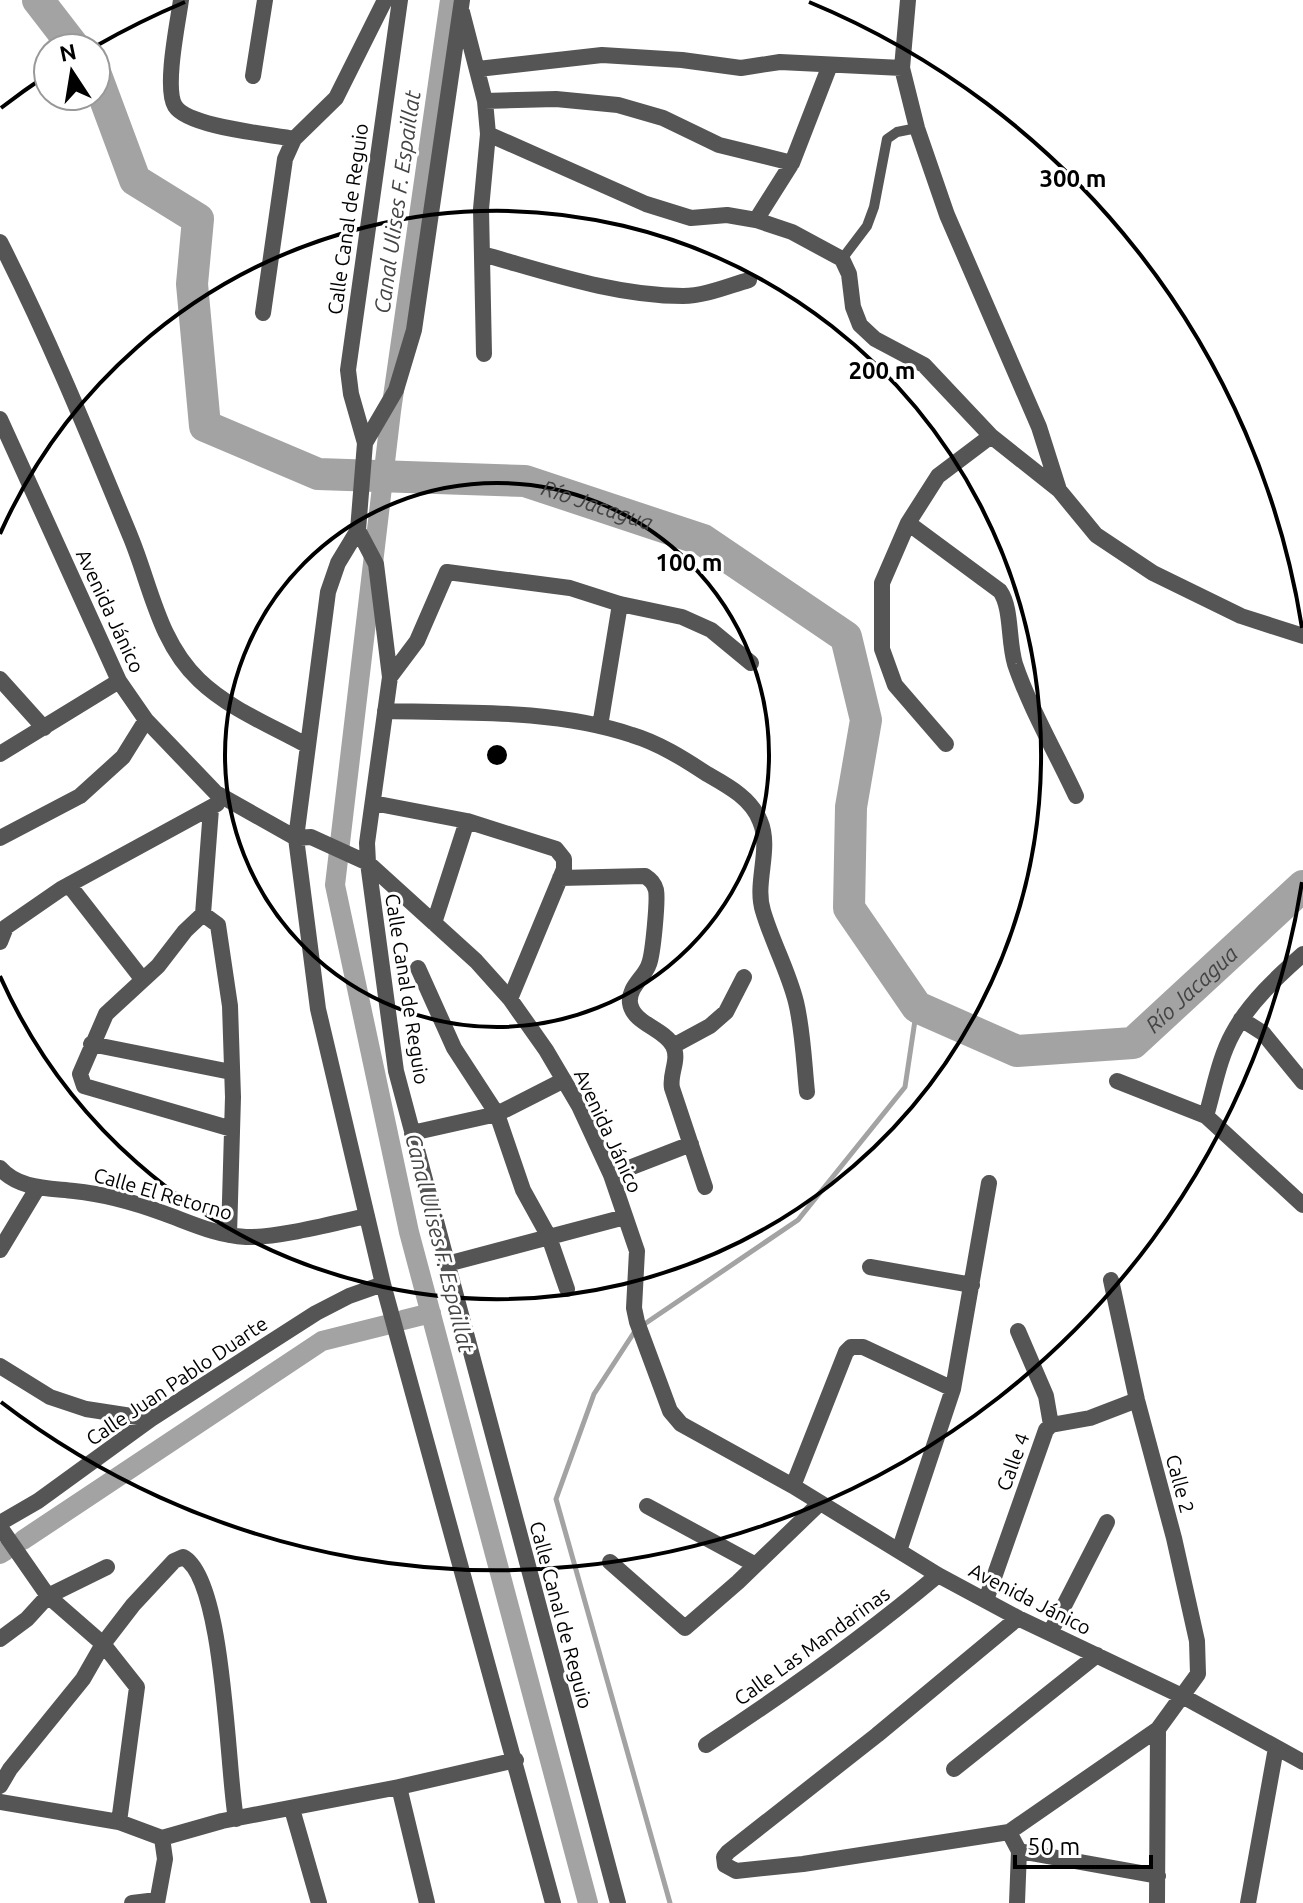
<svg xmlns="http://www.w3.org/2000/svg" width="1303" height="1903" font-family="Ubuntu,sans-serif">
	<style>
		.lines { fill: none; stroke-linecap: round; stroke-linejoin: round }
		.stream { stroke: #a3a3a3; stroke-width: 5 }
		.canal { stroke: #a3a3a3; stroke-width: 20 }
		.river { stroke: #a3a3a3; stroke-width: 32 }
		.service { stroke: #555; stroke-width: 10 }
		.minor { stroke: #555; stroke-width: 16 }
		.ring { fill: none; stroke: #000; stroke-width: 4 }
		.labels { text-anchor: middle; stroke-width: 6; stroke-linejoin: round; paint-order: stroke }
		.street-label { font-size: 20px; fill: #000; stroke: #fff }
		.water-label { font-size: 22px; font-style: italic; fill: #444; stroke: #fff }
		.centre { fill: #000; stroke: #fff; stroke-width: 4 }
		.ring-label { font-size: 24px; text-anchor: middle; font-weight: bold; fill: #000; stroke: #fff; stroke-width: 6; stroke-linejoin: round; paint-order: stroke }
	</style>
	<rect width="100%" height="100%" fill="#fff"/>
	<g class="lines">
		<path class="stream" d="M 643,1325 L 798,1220 L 905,1087 L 917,1007
			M 635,1331 L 594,1394 L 556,1499 L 670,1903"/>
		<path class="canal" d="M 450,0 L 391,411 L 335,885 L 409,1232 L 588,1903
			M 403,1320 L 431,1313
			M 23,1540 L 322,1341 L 386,1325
			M 0,1554 L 5,1551"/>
		<g class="river">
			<path d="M 38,0 L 75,48"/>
			<path id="s1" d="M 96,75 L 135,180 L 198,219 L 192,284 L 205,426 L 318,474 L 525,481 L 703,540 L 846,637 L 866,720 L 851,807 L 849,908 L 917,1007 L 1017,1051 L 1133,1043 L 1303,886"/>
		</g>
		<path class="service" d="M 842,259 L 867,226 L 874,207 L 887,139 L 897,132 L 917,128"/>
		<path class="minor" d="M 181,0 C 178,22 164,88 175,106 C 188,127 269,134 294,139
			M 400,0 L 348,370 L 351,394 L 365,443 L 358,530 L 376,564 L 390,677 L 367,843 L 368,863 L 396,1071 L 618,1903
			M 908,0 L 902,68 L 917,128 L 947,215 L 1039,427 L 1059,490 L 1096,535 L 1153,573 L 1241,616 L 1303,636
			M 462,12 L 485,101 L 488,134 L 481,209 L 484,354
			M 478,69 L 602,55 L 682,60 L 741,68 L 780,62 L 902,68
			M 253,76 L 265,0
			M 485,101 L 556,99 L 618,105 L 663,118 L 719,145 L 792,163
			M 488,134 L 646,204 L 691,218 L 727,215 L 756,220 L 792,232 L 842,259 L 849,274 L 853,307 L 860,325 L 875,339 L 924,365 L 991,436 L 1059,490
			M 756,220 L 792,163 L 830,65
			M 0,242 C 49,338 90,439 131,538 C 151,587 159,642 199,680 C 229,709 272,726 308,746
			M 482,254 C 547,272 615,296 683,296 C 705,296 728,286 749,280
			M 263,313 L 285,159 L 294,139 L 336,98 L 385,0
			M 0,419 L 119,681 L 146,720 L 216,793 L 225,798 L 296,838 L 311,837 L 368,863 L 476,961 L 510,999 L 546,1050 L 579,1106 L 611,1175 L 637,1251 L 634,1308 L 637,1322 L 670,1411 L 681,1424 L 793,1486 L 938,1575 L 1018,1618 L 1184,1697 L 1303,1762
			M 365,443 L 396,390 L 414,330 L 462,0
			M 908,523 L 1000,591 C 1012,608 1008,641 1015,664 C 1029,706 1057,755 1076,796
			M 358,530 L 338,563 L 328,592 L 296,838 L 318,1009 L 383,1284 L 553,1903
			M 390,677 L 417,641 L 447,572 L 570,588 L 620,604 L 682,617 L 711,630 L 751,663
			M 0,679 L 44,728
			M 385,711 C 466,713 554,709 632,735 C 659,743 684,759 707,774 C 728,786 751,798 760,821 C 772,849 754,883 763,911 C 772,942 788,970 796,1002 C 803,1031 804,1063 807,1092
			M 600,726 L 620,604
			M 946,744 L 895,685 L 882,649 L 882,583 L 908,523 L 938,476 L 991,436
			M 0,754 L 119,681
			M 373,803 L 467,821
			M 211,809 L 203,914 L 185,931 L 158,966 L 106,1014 L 80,1074 L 84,1086 L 232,1129
			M 0,838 L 80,796 L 123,757 L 146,720
			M 560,878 L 645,876 C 651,880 654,883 656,890 C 658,900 653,954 649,964 C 645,977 628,987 630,1003 C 633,1024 664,1028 673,1046 C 680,1060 669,1074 672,1088 L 705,1187
			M 69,885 L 143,980
			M 203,914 L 218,925 L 230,1006 L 233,1097 L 229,1235
			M 434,923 L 467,821 L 556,849 L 564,859 L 564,869 L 510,999
			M 0,942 L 6,927 L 61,889 L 217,804
			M 418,968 L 454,1048 L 497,1114 L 523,1190 L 549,1237 L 567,1289
			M 1241,1019 L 1263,1033 L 1303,1082
			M 91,1044 L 231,1072
			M 673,1046 L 710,1026 L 726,1012 L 744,977
			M 1117,1081 L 1206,1116 L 1303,1205
			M 1206,1116 C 1214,1089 1219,1058 1233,1033 C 1249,1003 1278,976 1303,954
			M 412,1133 L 497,1114 L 564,1080
			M 0,1168 C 18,1189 48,1188 74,1191 C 103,1194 136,1203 163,1213 C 191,1223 215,1235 246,1237 C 279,1238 334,1223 367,1216
			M 611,1175 L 691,1144
			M 0,1250 L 38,1187
			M 447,1264 L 625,1217
			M 870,1267 L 972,1285
			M 1018,1331 L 1046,1396 L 1051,1425
			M 0,1366 L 50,1397 L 86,1409 L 151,1419
			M 793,1486 L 846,1352 L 851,1347 L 863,1347 L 953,1389
			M 647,1506 L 754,1564
			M 0,1523 L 38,1501 L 151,1419 L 316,1313 L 349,1296 L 383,1284
			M 0,1527 L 48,1596 L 103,1644 L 137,1687 L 119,1822
			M 899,1551 L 953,1389 L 989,1183
			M 610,1562 L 685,1628 L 738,1582 L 819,1504
			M 986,1600 L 1046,1430 L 1051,1425 L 1090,1418 L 1137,1400
			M 1050,1633 L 1107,1522
			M 0,1639 L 27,1619 L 48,1596 L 107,1567
			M 706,1745 C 787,1692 864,1637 938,1575
			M 954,1769 L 1097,1655
			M 0,1786 L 10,1769 L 83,1679 L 103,1644 L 133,1605 L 174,1561 L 183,1557 C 225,1578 227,1771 236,1819
			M 399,1787 L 427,1903
			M 0,1802 L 119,1822 L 162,1838 L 165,1859 L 157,1903
			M 292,1809 L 319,1903
			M 1009,1832 L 803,1864 L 736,1871 L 725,1865 L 724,1857 L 728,1852 L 877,1735 L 1018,1618
			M 162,1838 L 222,1821 L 399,1787 L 516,1760
			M 1019,1851 L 1158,1876
			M 132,1903 L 157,1900
			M 1017,1903 L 1019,1851 L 1009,1832 L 1158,1729 L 1198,1674 L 1197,1641 L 1174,1538 L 1137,1400 L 1111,1280
			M 1157,1903 L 1158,1729
			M 1248,1903 L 1276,1748"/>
	</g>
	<g class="ring">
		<circle cx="497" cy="755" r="272"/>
		<path d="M0 534A544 544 0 1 1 0 976"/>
		<path d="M1302 882A815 815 0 0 1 1 1402M1 108A815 815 0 0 1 47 75M96 46A815 815 0 0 1 185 2M809 2A815 815 0 0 1 1302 628"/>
	</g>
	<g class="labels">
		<g class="street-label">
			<text transform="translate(348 219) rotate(-82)" y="7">Calle Canal de Reguio</text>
			<text transform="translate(110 611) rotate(65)" y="7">Avenida Jánico</text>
			<text transform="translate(407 989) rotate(81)" y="7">Calle Canal de Reguio</text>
			<text transform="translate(608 1131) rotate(65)" y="7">Avenida Jánico</text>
			<text transform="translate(163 1194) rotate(16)" y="7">Calle El Retorno</text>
			<text transform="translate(177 1381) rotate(-34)" y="7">Calle Juan Pablo Duarte</text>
			<text transform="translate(1013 1462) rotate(-70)" y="7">Calle 4</text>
			<text transform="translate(1180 1484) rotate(75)" y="7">Calle 2</text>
			<text transform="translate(1030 1599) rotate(27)" y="7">Avenida Jánico</text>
			<text transform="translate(561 1615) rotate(75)" y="7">Calle Canal de Reguio</text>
			<text transform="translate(812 1646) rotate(-36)" y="7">Calle Las Mandarinas</text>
		</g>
		<g class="water-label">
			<text transform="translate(397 202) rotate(-82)" y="8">Canal Ulises F. Espaillat</text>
			<text dy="8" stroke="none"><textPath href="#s1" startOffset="800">Río Jacagua</textPath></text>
			<text dy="8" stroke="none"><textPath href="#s1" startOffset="1784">Río Jacagua</textPath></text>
			<text transform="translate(440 1243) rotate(76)" y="8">Canal Ulises F. Espaillat</text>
		</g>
	</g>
	<circle cx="497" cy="755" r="12" class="centre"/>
	<g class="ring-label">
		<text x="1073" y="187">300 m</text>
		<text x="882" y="379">200 m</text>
		<text x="689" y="571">100 m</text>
	</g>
	<g transform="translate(72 72) rotate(348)"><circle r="38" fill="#ffffff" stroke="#999999" stroke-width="2"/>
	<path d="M0-6L14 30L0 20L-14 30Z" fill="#000000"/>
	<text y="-12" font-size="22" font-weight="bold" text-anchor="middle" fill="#000000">N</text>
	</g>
	<path d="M1015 1855v12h136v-12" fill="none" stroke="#000000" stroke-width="4"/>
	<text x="1027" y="1855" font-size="24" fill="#000000" stroke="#ffffff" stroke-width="6" paint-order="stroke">50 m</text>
</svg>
